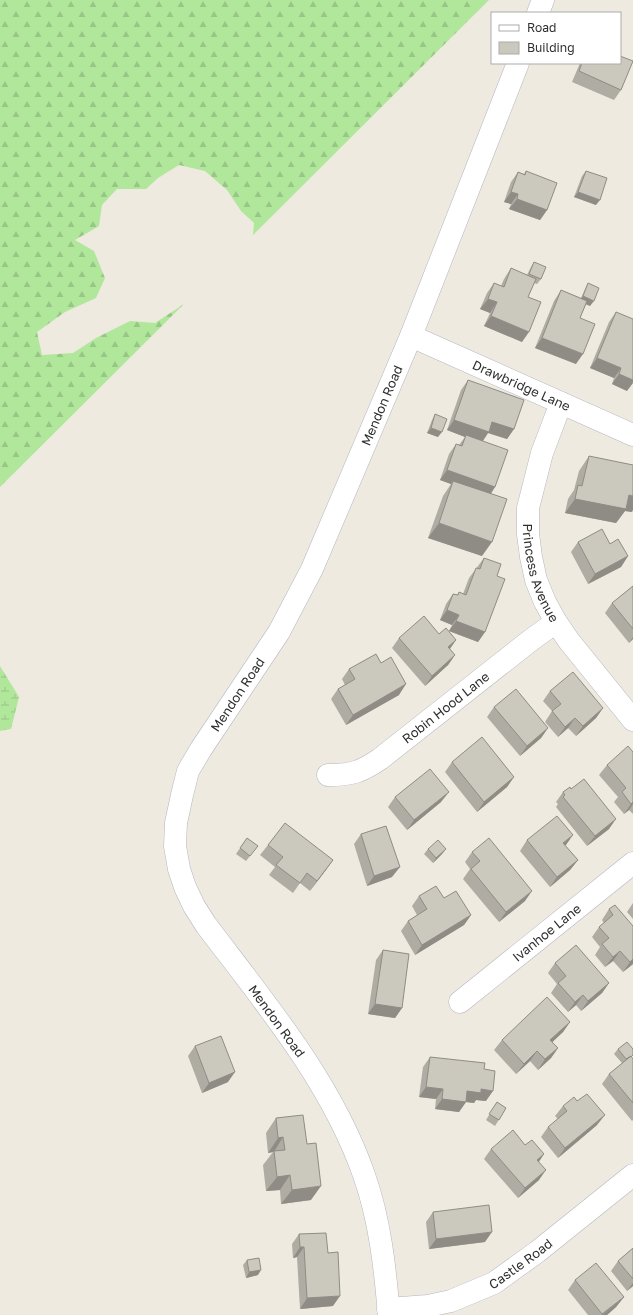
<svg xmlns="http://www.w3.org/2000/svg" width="633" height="1315" font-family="'Golos Text',sans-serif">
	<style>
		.forest { fill: url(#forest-firs) }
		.wetland { fill: url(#wetland-marsh) }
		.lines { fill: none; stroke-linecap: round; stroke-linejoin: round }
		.street-casing { stroke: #b4b5c1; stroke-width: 23 }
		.secondary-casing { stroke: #b4b5c1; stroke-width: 23 }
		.street { stroke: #fff; stroke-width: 22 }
		.secondary { stroke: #fff; stroke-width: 22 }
		.wall { fill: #afaca3 }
		.shaded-wall { fill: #8e8c85 }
		.building { fill: #cbc8be; stroke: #8e8c85 }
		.labels { text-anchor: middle; stroke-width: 3.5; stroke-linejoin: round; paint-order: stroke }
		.street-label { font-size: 13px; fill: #2e2e2e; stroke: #fff }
	</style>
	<defs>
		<pattern id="forest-firs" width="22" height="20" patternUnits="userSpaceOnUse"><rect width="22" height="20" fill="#b0e79b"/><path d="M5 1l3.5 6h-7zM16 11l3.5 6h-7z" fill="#98c686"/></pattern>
		<pattern id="wetland-marsh" width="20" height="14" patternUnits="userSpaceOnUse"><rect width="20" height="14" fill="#b0e79b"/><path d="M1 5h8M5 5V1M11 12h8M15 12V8" fill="none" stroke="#98c686"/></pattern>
	</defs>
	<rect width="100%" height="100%" fill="#efeae0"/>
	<path class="forest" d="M 0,0 L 489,0 L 253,235 L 254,223 L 241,211 L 227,190 L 205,171 L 179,165 L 158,178 L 146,189 L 117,189 L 102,205 L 99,226 L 75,240 L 94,251 L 105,278 L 96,298 L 65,312 L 37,332 L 42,355 L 73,353 L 96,338 L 130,321 L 155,323 L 184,304 L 0,487 Z"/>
	<path class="wetland" d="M 0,666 L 19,697 L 11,729 L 0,731 Z"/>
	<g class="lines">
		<g class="street-casing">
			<g id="street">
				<path id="s1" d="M 411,336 L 633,435"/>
				<path id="s2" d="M 561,403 L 542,453 L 528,508 L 528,534 L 531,557 L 536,580 L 545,602 L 556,622 L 569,641 L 633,720"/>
				<path id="s3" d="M 328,775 C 352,775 361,772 380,759 L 531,640 L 556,622"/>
				<path id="s4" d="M 460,1002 L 633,863"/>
				<path id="s5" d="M 388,1309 L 428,1306 L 451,1301 L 494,1283 L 537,1252 L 633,1175"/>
			</g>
		</g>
		<g class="secondary-casing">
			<g id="secondary">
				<path d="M 538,13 L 543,0"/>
				<path id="s6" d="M 389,1315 C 385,1268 380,1220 364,1175 C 331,1081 265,1003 206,925 L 194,906 L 185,887 L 179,869 L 175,846 L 176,823 L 182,795 L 188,771 L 201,749 L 279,632 L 312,569 L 411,336 L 518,63"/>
			</g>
		</g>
		<use href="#street" class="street"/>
		<use href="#secondary" class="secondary"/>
	</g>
	<path class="wall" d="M 580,63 L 620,63 L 621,90 L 614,100 L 572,82 Z
		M 526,171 L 547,210 L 540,220 L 509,209 L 511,204 L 504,202 L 511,182 L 518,172 L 524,174 Z
		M 586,171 L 596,205 L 574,197 L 582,176 Z
		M 534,262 L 541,279 L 537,284 L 534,283 L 528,297 L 522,342 L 484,326 L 490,313 L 480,309 L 487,293 L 494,283 L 501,286 L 504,279 L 511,268 L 527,275 L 531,267 Z
		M 588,283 L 590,306 L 586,304 L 580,318 L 576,364 L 535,348 L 554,301 L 561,290 L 581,298 L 585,289 Z
		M 616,312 L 627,391 L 612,384 L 614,378 L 590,368 L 609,322 Z
		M 468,380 L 514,429 L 507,439 L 488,433 L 483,441 L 495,487 L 491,494 L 482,556 L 428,538 L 443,496 L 451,484 L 440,480 L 449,454 L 456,444 L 459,445 L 465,437 L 447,430 L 461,390 Z
		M 435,414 L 438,437 L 427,433 L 432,420 Z
		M 589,456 L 632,512 L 625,511 L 616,523 L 565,513 L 568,499 L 574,490 L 579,471 Z
		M 578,542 L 610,544 L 628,556 L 621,567 L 588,584 L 571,552 Z
		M 484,558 L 497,576 L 485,632 L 478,642 L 449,631 L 452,625 L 440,620 L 446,604 L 453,594 L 457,595 L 459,592 L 463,594 L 469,578 Z
		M 633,586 L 633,639 L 629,643 L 605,613 L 612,603 Z
		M 439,634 L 456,640 L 450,649 L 455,655 L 448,665 L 425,686 L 392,648 L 399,638 Z
		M 349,669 L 399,695 L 346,725 L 331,699 L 338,689 L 345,685 L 342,679 Z
		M 550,691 L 603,708 L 596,718 L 576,736 L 568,728 L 558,737 L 545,722 L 552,711 L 543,701 Z
		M 494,707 L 548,728 L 541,738 L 520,756 L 487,717 Z
		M 633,752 L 633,814 L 629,810 L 624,814 L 614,802 L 618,797 L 599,775 L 607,765 Z
		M 452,762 L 514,777 L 507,787 L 477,812 L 445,772 Z
		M 563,792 L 609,829 L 587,846 L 556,807 L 558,804 L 556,802 Z
		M 395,797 L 441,802 L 407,830 L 388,807 Z
		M 361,834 L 392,877 L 367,886 L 354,844 Z
		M 247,838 L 258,846 L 246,861 L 236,854 Z
		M 527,840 L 565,845 L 578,860 L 570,870 L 550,887 L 520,851 Z
		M 268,845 L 333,860 L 310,891 L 300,883 L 293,893 L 269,875 L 275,867 L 260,855 Z
		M 428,849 L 446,849 L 442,854 L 433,863 L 424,854 Z
		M 472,852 L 525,901 L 499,922 L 463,879 L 470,869 L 465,862 Z
		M 419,896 L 444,898 L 471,915 L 464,925 L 415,955 L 401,931 L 408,921 L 417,915 L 412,906 Z
		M 633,903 L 633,919 L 627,912 Z
		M 615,905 L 633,964 L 623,972 L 613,961 L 605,967 L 595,955 L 600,947 L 592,937 L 599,927 L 604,923 L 602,920 L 609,909 Z
		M 383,950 L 402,1008 L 395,1018 L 368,1014 L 376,960 Z
		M 555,963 L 609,983 L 602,993 L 581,1011 L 576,1005 L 568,1012 L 551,993 L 557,984 L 548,973 Z
		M 570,1022 L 563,1032 L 552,1042 L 558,1048 L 551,1058 L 538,1070 L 530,1061 L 516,1074 L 494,1050 L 502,1040 Z
		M 195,1046 L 228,1082 L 202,1093 L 188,1056 Z
		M 618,1049 L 633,1059 L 633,1120 L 632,1121 L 602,1084 L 609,1074 L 622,1063 L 614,1054 Z
		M 430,1057 L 484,1069 L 486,1101 L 476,1100 L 474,1103 L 466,1102 L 459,1112 L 435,1109 L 436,1099 L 419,1097 L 423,1067 Z
		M 577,1101 L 597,1125 L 558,1158 L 541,1137 L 548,1127 L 558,1119 L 555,1116 L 563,1106 Z
		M 497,1102 L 506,1108 L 495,1126 L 486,1120 Z
		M 276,1118 L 311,1200 L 281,1204 L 280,1190 L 266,1191 L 263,1165 L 273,1152 L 268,1153 L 266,1133 Z
		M 525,1145 L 544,1154 L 539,1162 L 539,1180 L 518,1198 L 484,1159 L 491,1149 Z
		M 433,1212 L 485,1242 L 429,1249 L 426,1222 Z
		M 299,1234 L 328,1253 L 333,1306 L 300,1309 L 297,1257 L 293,1258 L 292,1244 Z
		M 633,1248 L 633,1286 L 627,1291 L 611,1271 L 618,1261 Z
		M 247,1260 L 258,1275 L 246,1278 L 243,1265 Z
		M 575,1280 L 624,1297 L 616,1307 L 607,1315 L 588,1315 L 568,1290 Z"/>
	<path class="shaded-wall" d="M 511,192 L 518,194 L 511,204 L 504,202 Z
		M 578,192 L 600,200 L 596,205 L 574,197 Z
		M 517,199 L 547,210 L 540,220 L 509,209 Z
		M 583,296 L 594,301 L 590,306 L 579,301 Z
		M 488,299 L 497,302 L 490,313 L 480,309 Z
		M 491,316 L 529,332 L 522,342 L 484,326 Z
		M 542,338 L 583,354 L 576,364 L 535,348 Z
		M 597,358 L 621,368 L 614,378 L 590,368 Z
		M 619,374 L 633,380 L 633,383 L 627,391 L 612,384 Z
		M 454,420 L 492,422 L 514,429 L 507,439 L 488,433 L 482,442 L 466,435 L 465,437 L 447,430 Z
		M 431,428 L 442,432 L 438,437 L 427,433 Z
		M 447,470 L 495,487 L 488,497 L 453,481 L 451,484 L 440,480 Z
		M 629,495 L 633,496 L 633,510 L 632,512 L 625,511 L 616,523 L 565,513 L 575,499 Z
		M 439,523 L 492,542 L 482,556 L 428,538 Z
		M 628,556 L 621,567 L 588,584 L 595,574 Z
		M 447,610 L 459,615 L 452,625 L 440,620 Z
		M 456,621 L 485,632 L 478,642 L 449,631 Z
		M 633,637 L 633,639 L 629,643 Z
		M 456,640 L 449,650 L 448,647 Z
		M 455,655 L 448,665 L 425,686 L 432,676 Z
		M 406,684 L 399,695 L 346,725 L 353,715 Z
		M 603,708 L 596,718 L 576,736 L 583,726 Z
		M 575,718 L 568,728 L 558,737 L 565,727 Z
		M 548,728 L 541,738 L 520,756 L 527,746 Z
		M 514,777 L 507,787 L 477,812 L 484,802 Z
		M 449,792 L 441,802 L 407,830 L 414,820 Z
		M 633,802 L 633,804 L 629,810 L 624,814 L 631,804 Z
		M 616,819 L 609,829 L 587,846 L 595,836 Z
		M 573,835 L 566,845 L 556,853 L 563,843 Z
		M 446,849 L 442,854 L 433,863 L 436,858 Z
		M 333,860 L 326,870 L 310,891 L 317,881 Z
		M 578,860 L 570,870 L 550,887 L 557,877 Z
		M 400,867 L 392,877 L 367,886 L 374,876 Z
		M 532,891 L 525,901 L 499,922 L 506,912 Z
		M 471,915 L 464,925 L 415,955 L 422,945 Z
		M 620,951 L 613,961 L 605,967 L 613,957 Z
		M 633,959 L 633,964 L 623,972 L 630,962 Z
		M 609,983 L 602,993 L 581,1011 L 588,1001 Z
		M 583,995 L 576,1005 L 568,1012 L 575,1002 Z
		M 375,1004 L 402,1008 L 395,1018 L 368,1014 Z
		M 570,1022 L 563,1032 L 543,1051 L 550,1040 Z
		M 558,1048 L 551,1058 L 538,1070 L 545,1059 Z
		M 537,1051 L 530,1061 L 516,1074 L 524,1064 Z
		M 235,1072 L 228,1082 L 202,1093 L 209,1083 Z
		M 426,1087 L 443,1089 L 436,1099 L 419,1097 Z
		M 481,1089 L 493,1091 L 486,1101 L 476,1100 L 474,1103 L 466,1102 L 459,1112 L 435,1109 L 442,1099 L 467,1091 Z
		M 605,1115 L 597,1125 L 558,1158 L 565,1148 Z
		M 283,1137 L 274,1152 L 274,1151 L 273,1152 L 268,1153 L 278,1138 Z
		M 544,1154 L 537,1164 L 537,1160 Z
		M 546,1170 L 539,1180 L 518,1198 L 525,1188 Z
		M 290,1175 L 280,1190 L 266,1191 L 277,1177 Z
		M 321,1186 L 311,1200 L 281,1204 L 292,1190 Z
		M 492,1232 L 485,1242 L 429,1249 L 436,1239 Z
		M 300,1247 L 304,1247 L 297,1257 L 293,1258 Z
		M 261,1270 L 258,1275 L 246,1278 L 249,1272 Z
		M 633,1283 L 633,1286 L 627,1291 Z
		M 340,1296 L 333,1306 L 300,1309 L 307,1298 Z
		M 624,1297 L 616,1307 L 607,1315 L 602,1315 Z"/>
	<path class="building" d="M 620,56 L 633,61 L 621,90 L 579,71 L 582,63 L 620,63 Z
		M 526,171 L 557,183 L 547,210 L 517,199 L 518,194 L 511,192 L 518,172 L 525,175 Z
		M 586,171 L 607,178 L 600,200 L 578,192 Z
		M 534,262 L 546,267 L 541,279 L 529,274 Z
		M 511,268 L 536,279 L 528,297 L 541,302 L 529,332 L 491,316 L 497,302 L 488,299 L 494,283 L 504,287 Z
		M 588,283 L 599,288 L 594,301 L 583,296 Z
		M 561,290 L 587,301 L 580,318 L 595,324 L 583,354 L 542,338 Z
		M 616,312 L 633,319 L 633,380 L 619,374 L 621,368 L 597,358 Z
		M 468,380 L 524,400 L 514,429 L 492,422 L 489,432 L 454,420 Z
		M 435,414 L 447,419 L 442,432 L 431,428 Z
		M 466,435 L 508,450 L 495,487 L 447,470 L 456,444 L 462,446 Z
		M 589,456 L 633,465 L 633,496 L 629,495 L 626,509 L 575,499 L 578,485 L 582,486 Z
		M 453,481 L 507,499 L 492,542 L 439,523 Z
		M 602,529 L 610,544 L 618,539 L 628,556 L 595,574 L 578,542 Z
		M 484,558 L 501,564 L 497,576 L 505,579 L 485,632 L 456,621 L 459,615 L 447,610 L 453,594 L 458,595 L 459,592 L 466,595 L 476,568 L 480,569 Z
		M 633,586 L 633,629 L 612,603 Z
		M 424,616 L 439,634 L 446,628 L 456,640 L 448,647 L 455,655 L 432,676 L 399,638 Z
		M 376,654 L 381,663 L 391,657 L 406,684 L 353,715 L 338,689 L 355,679 L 349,669 Z
		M 573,672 L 603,708 L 583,726 L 575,718 L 565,727 L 552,711 L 561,704 L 550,691 Z
		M 516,689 L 548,728 L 527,746 L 494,707 Z
		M 482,737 L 514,777 L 484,802 L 452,762 Z
		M 628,746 L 633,752 L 633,802 L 631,804 L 622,792 L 626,788 L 607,765 Z
		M 430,769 L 449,792 L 414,820 L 395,797 Z
		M 584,779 L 616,819 L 595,836 L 563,797 L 565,795 L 563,792 L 570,787 L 571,789 Z
		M 557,816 L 573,835 L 563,843 L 578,860 L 557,877 L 527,840 Z
		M 285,823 L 333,860 L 317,881 L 307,873 L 300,883 L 276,865 L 283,857 L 268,845 Z
		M 386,826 L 400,867 L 374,876 L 361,834 Z
		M 247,838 L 258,846 L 250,856 L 240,848 Z
		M 489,838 L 532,891 L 506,912 L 471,869 L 480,861 L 472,852 Z
		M 438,840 L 446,849 L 436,858 L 428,849 Z
		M 436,886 L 444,898 L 456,891 L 471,915 L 422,945 L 408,921 L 427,909 L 419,896 Z
		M 615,905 L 633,926 L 633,959 L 630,962 L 620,951 L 613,957 L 602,944 L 609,938 L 599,927 L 613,915 L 609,909 Z
		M 576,945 L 609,983 L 588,1001 L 583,995 L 575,1002 L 558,983 L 566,976 L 555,963 Z
		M 383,950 L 409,954 L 402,1008 L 375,1004 Z
		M 547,997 L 570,1022 L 550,1040 L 558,1048 L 545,1059 L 537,1051 L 524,1064 L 502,1040 Z
		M 221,1036 L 235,1072 L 209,1083 L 195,1046 Z
		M 627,1042 L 633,1049 L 633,1055 L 631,1057 L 631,1056 L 626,1059 L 618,1049 Z
		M 631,1056 L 633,1059 L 633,1103 L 609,1074 Z
		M 430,1057 L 485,1063 L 484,1069 L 495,1071 L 493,1091 L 481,1089 L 481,1093 L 467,1091 L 466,1102 L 442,1099 L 443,1089 L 426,1087 Z
		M 587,1094 L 605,1115 L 565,1148 L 548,1127 L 567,1111 L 563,1106 L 574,1097 L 577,1101 Z
		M 497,1102 L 506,1108 L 499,1120 L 489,1114 Z
		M 303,1115 L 307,1144 L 316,1143 L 321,1186 L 292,1190 L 290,1175 L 277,1177 L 274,1151 L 285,1150 L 283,1137 L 278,1138 L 276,1118 Z
		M 513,1130 L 525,1145 L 532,1140 L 544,1154 L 537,1160 L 546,1170 L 525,1188 L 491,1149 Z
		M 489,1205 L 492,1232 L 436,1239 L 433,1212 Z
		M 326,1233 L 328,1253 L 338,1252 L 340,1296 L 307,1298 L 304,1247 L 300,1247 L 299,1234 Z
		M 633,1248 L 633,1279 L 618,1261 Z
		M 259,1258 L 261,1270 L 249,1272 L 247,1260 Z
		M 596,1263 L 624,1297 L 602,1314 L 575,1280 Z"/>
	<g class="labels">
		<g class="street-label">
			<text dy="5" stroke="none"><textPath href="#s1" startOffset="121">Drawbridge Lane</textPath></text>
			<text dy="5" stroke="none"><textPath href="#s6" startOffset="1017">Mendon Road</textPath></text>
			<text dy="5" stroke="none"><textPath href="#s2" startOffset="177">Princess Avenue</textPath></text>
			<text dy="5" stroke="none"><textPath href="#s6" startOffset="693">Mendon Road</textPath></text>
			<text dy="5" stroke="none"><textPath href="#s3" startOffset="139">Robin Hood Lane</textPath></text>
			<text dy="5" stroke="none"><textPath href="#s4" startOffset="111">Ivanhoe Lane</textPath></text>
			<text transform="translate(277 1021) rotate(54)" y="5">Mendon Road</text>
			<text dy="5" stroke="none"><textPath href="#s5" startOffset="143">Castle Road</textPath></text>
		</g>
	</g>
	<rect x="491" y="12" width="130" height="52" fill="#ffffff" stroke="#ababab"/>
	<rect x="499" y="25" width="20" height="6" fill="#ffffff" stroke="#ababab"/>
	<text x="527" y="32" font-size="12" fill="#2e2e2e">Road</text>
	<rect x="499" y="42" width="20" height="12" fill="#cbc8be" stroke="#ababab"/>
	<text x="527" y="52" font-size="12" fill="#2e2e2e">Building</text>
</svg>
